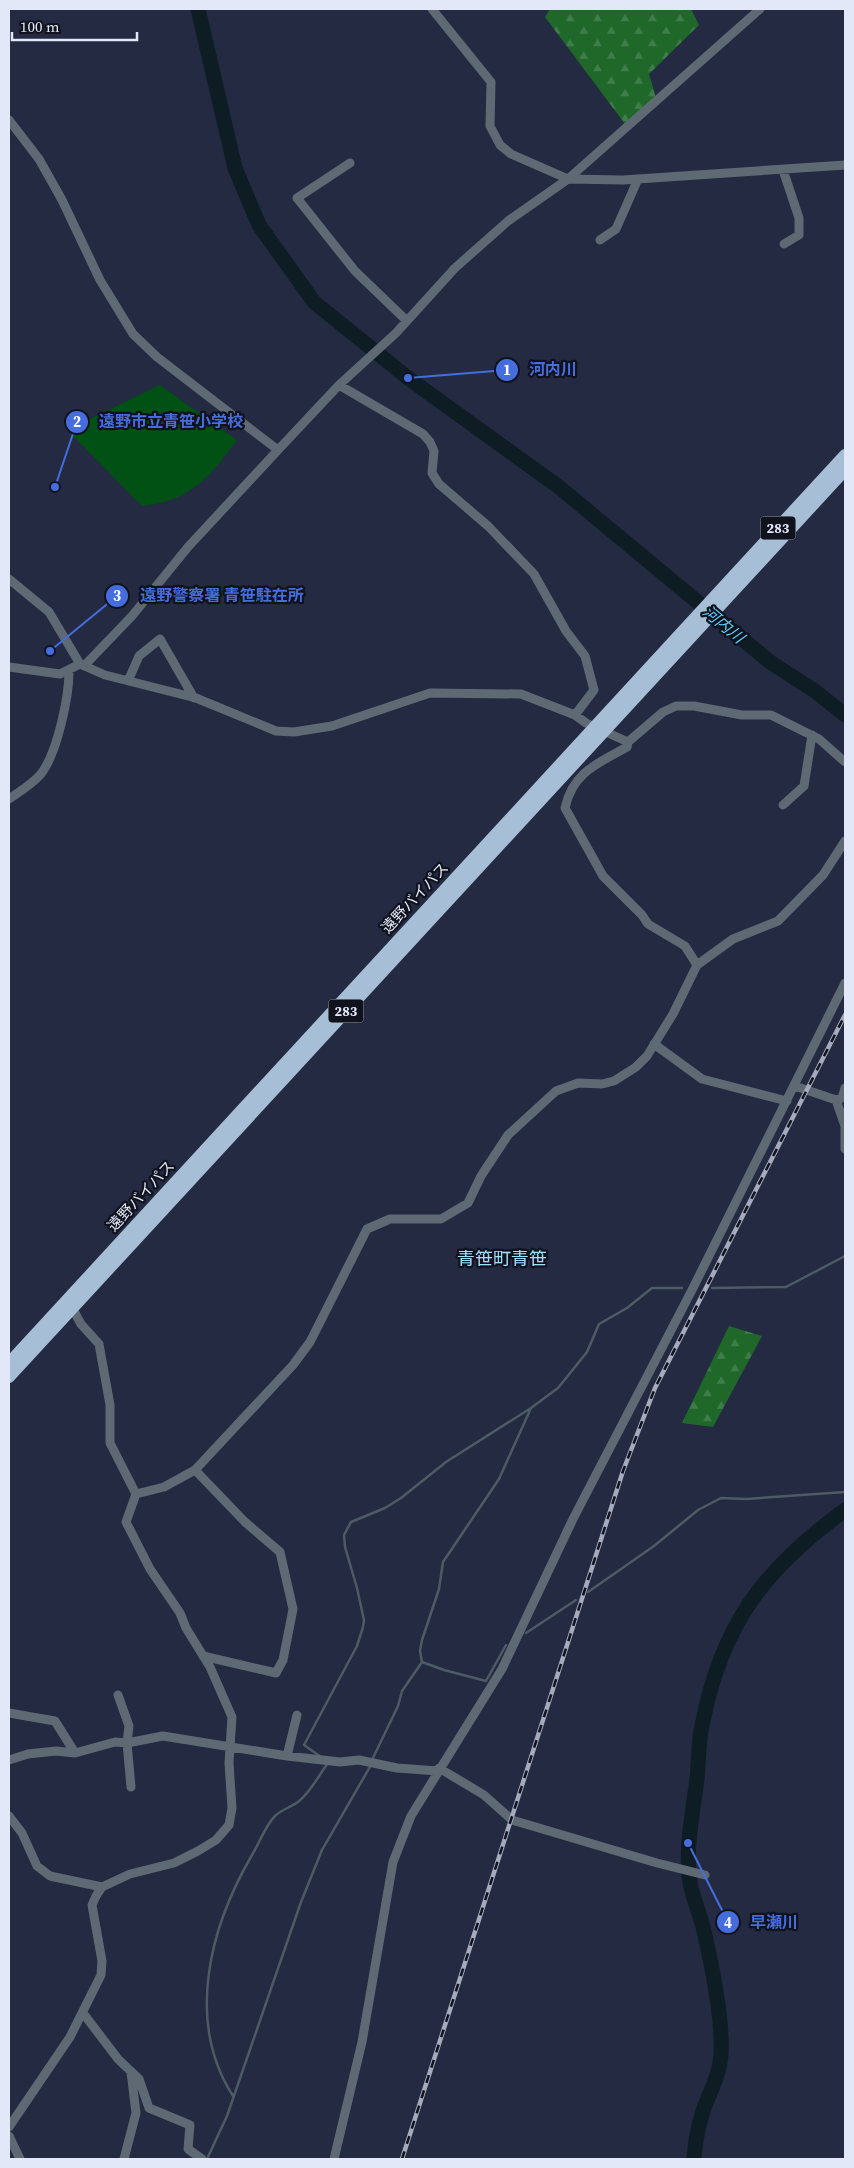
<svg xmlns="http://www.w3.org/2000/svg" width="854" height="2168" font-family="'Source Serif 4','Noto Sans JP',serif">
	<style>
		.forest { fill: url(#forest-firs) }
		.park { fill: #015014 }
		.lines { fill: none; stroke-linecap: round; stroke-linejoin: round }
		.stream { stroke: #4e5a64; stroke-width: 2.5 }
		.river { stroke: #0e1d24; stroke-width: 15 }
		.minor { stroke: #5f6973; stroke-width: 9 }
		.highway { stroke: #a6bfd6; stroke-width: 12 }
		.rail-casing { stroke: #a5aabd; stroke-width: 4.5 }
		.rail { stroke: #10131d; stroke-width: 2.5; stroke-dasharray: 8; stroke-linecap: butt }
		.labels { text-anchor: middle; stroke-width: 4.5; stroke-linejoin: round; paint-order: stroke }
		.shield { fill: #10131d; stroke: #a4a8b6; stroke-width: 1 }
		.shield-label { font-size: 14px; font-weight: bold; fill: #e3e8f8 }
		.street-label { font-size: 15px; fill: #e3e8f8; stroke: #10131d }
		.water-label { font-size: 16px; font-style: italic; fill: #5ccdf9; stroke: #10131d }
		.quarter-label { font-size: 18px; fill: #9be1fe; stroke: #10131d }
		.leader { fill: none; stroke: #456dde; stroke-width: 2 }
		.callout-dot { fill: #456dde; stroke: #10131d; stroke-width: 2 }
		.mark-label { font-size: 15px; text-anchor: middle; font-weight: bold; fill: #fff }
		.callout-label { font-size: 16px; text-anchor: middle; font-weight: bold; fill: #456dde; stroke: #10131d; stroke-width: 4.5; stroke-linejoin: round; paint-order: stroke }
	</style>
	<defs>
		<pattern id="forest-firs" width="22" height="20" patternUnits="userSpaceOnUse" patternTransform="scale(1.25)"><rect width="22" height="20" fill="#1f682a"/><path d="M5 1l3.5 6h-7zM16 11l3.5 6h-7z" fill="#3f7e4a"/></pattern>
	</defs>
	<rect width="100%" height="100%" fill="#232a41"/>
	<path class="forest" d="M 550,9 L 691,9 L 699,25 L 649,74 L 658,105 L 628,128 L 545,17 Z
		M 729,1326 L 762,1336 L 713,1427 L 682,1423 Z"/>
	<path class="park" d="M 160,385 L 237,440 C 210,477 191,501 142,506 L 67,430 Z"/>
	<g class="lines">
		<path class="stream" d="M 712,1288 L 786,1287 L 845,1256
			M 588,1592 L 654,1546 L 698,1510 L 721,1498 L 746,1499 L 845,1492
			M 526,1633 L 576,1600
			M 422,1662 L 444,1670 L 486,1681 L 506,1645
			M 321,1757 L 304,1745 L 357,1646 L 363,1627 L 364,1620 L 357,1588 L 345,1547 L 344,1535 L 351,1522 L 385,1508 L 401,1498 L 446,1462 L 531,1408 L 558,1388 L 587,1352 L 599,1324 L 627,1308 L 652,1288 L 682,1288
			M 372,1760 L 398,1706 L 402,1691 L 422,1662 L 420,1651 L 422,1640 L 439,1589 L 443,1562 L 499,1479 L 531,1408
			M 233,2096 C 185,2021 210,1927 252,1855 C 259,1844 265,1826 275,1816 C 281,1810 291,1807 298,1802 C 310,1793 319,1775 328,1763
			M 207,2159 L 227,2116 L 301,1902 L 322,1850 L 371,1765"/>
		<path class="river" d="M 198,9 L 235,168 L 259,225 L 314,302 L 408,378 L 559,487 L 770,662 L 815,691 L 845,715
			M 694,2159 C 695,2143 698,2127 703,2111 C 710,2092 720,2074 721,2054 C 723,2018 712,1966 704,1931 C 700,1912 691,1896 689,1876 C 686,1844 693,1811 697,1779 C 699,1761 698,1743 702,1726 C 721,1625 764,1569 845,1510"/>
		<path class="minor" d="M 432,9 L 491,82 L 490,126 L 500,145 L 511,154 L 568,179 L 623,180 L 845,165
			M 9,120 L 39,159 L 62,200 L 100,280 L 133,334 L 157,357 L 278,450
			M 350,163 L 297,198 L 355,271 L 407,321
			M 783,170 L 799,218 L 799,235 L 784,244
			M 600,240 L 616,229 L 638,179
			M 339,385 L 423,434 L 430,442 L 434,451 L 432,473 L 439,484 L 488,526 L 534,574 L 566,631 L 585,656 L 594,690 L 575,715
			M 9,579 L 49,612 L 80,664
			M 84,666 L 132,616 L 188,547 L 278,450 L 339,385 L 396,333 L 455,268 L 508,221 L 568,179 L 760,9
			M 9,667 L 60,674 L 80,664 L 105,675 L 196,698 L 276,731 L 294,732 L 332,726 L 430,693 L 521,694 L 575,715 L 586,723 L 628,742
			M 128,681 L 139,656 L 160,639 L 194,698
			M 9,799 C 19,792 31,785 40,775 C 57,755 69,697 69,671
			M 783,805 L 804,786 L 812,735
			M 697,965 L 685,946 L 648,924 L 642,915 L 603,876 L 565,808 C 573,772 597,764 627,747 L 628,742 L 663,712 L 676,706 L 694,706 L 742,715 L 771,715 L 819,739 L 845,762
			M 654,1044 L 702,1079 L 787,1101
			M 795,1086 L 836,1100 L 842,1098 L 845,1088
			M 836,1100 L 845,1126 L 845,1149
			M 195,1470 L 245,1522 L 280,1552 L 293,1609 L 283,1660 L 276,1673 L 203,1656
			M 136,1494 L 164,1487 L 195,1470 L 293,1365 L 310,1342 L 367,1229 L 390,1219 L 441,1219 L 468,1203 L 481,1176 L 508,1135 L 556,1091 L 578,1083 L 602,1084 L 614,1081 L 636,1067 L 647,1056 L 673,1014 L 697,965 L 733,939 L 778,921 L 823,875 L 845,841
			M 118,1695 L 129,1726 L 127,1743 L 131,1787
			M 9,1713 L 55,1721 L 75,1753
			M 287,1756 L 297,1715
			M 9,1760 L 28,1754 L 56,1751 L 75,1753 L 115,1742 L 127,1743 L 163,1736 L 287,1756 L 340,1762 L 359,1760 L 397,1768 L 438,1771
			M 439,1768 L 484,1795 L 512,1820 L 657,1863 L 705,1875
			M 9,1816 L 22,1833 L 37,1866 L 50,1876 L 102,1887
			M 83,2013 L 118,2059 L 139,2079 L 149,2108 L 190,2125 L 188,2149 L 202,2159
			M 9,2127 L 70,2037 L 101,1975 L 102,1961 L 92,1905 L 96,1896 L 102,1887 L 130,1874 L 174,1863 L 198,1851 L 216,1840 L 229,1825 L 232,1808 L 229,1763 L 232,1717 L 210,1667 L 186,1628 L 180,1613 L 150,1569 L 126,1522 L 136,1494 L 110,1443 L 110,1405 L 99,1344 L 81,1324 L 70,1304
			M 9,2136 L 20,2159
			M 124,2159 L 136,2113 L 131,2072
			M 334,2159 L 362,2042 L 393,1862 L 411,1816 L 502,1669 L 573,1519 L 693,1288 L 845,983"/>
		<path class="highway" d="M 9,1363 L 845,455
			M 9,1377 L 845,470"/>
		<g class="rail-casing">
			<path id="rail" d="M 402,2159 L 623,1471 L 655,1388 L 845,1015"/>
		</g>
		<use href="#rail" class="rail"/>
	</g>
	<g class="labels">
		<g class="shield">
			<rect x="760.5" y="516.5" width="35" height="23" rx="4"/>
			<rect x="328.5" y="999.5" width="35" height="23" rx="4"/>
		</g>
		<g class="shield-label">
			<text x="778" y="533">283</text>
			<text x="346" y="1016">283</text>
		</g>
		<g class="street-label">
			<text transform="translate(415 898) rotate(-47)" y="5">遠野バイパス</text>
			<text transform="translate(141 1196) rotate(-47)" y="5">遠野バイパス</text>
		</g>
		<g class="water-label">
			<text transform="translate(724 624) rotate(40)" y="6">河内川</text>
		</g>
		<g class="quarter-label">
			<text x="502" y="1265">青笹町青笹</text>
		</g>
	</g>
	<path class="leader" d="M408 378L507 370M55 487L77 422M50 651L117 596M688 1843L728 1922"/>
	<g class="callout-dot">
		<circle cx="408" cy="378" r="5"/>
		<circle cx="55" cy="487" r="5"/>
		<circle cx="50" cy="651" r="5"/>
		<circle cx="688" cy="1843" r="5"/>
		<circle cx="507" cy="370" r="12"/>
		<circle cx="77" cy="422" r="12"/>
		<circle cx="117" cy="596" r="12"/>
		<circle cx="728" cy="1922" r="12"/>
	</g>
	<g class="mark-label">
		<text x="507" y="375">1</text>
		<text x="77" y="427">2</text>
		<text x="117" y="601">3</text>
		<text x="728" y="1928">4</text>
	</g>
	<g class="callout-label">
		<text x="553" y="375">河内川</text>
		<text x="171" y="427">遠野市立青笹小学校</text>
		<text x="222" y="601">遠野警察署 青笹駐在所</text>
		<text x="774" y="1928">早瀬川</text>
	</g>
	<rect width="854" height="2168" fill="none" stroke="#e3e8f8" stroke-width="20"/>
	<path d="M12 32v8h125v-8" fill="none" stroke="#e3e8f8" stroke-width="2.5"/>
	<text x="20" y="32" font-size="15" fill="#e3e8f8" stroke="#10131d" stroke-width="4" paint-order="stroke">100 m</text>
</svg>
